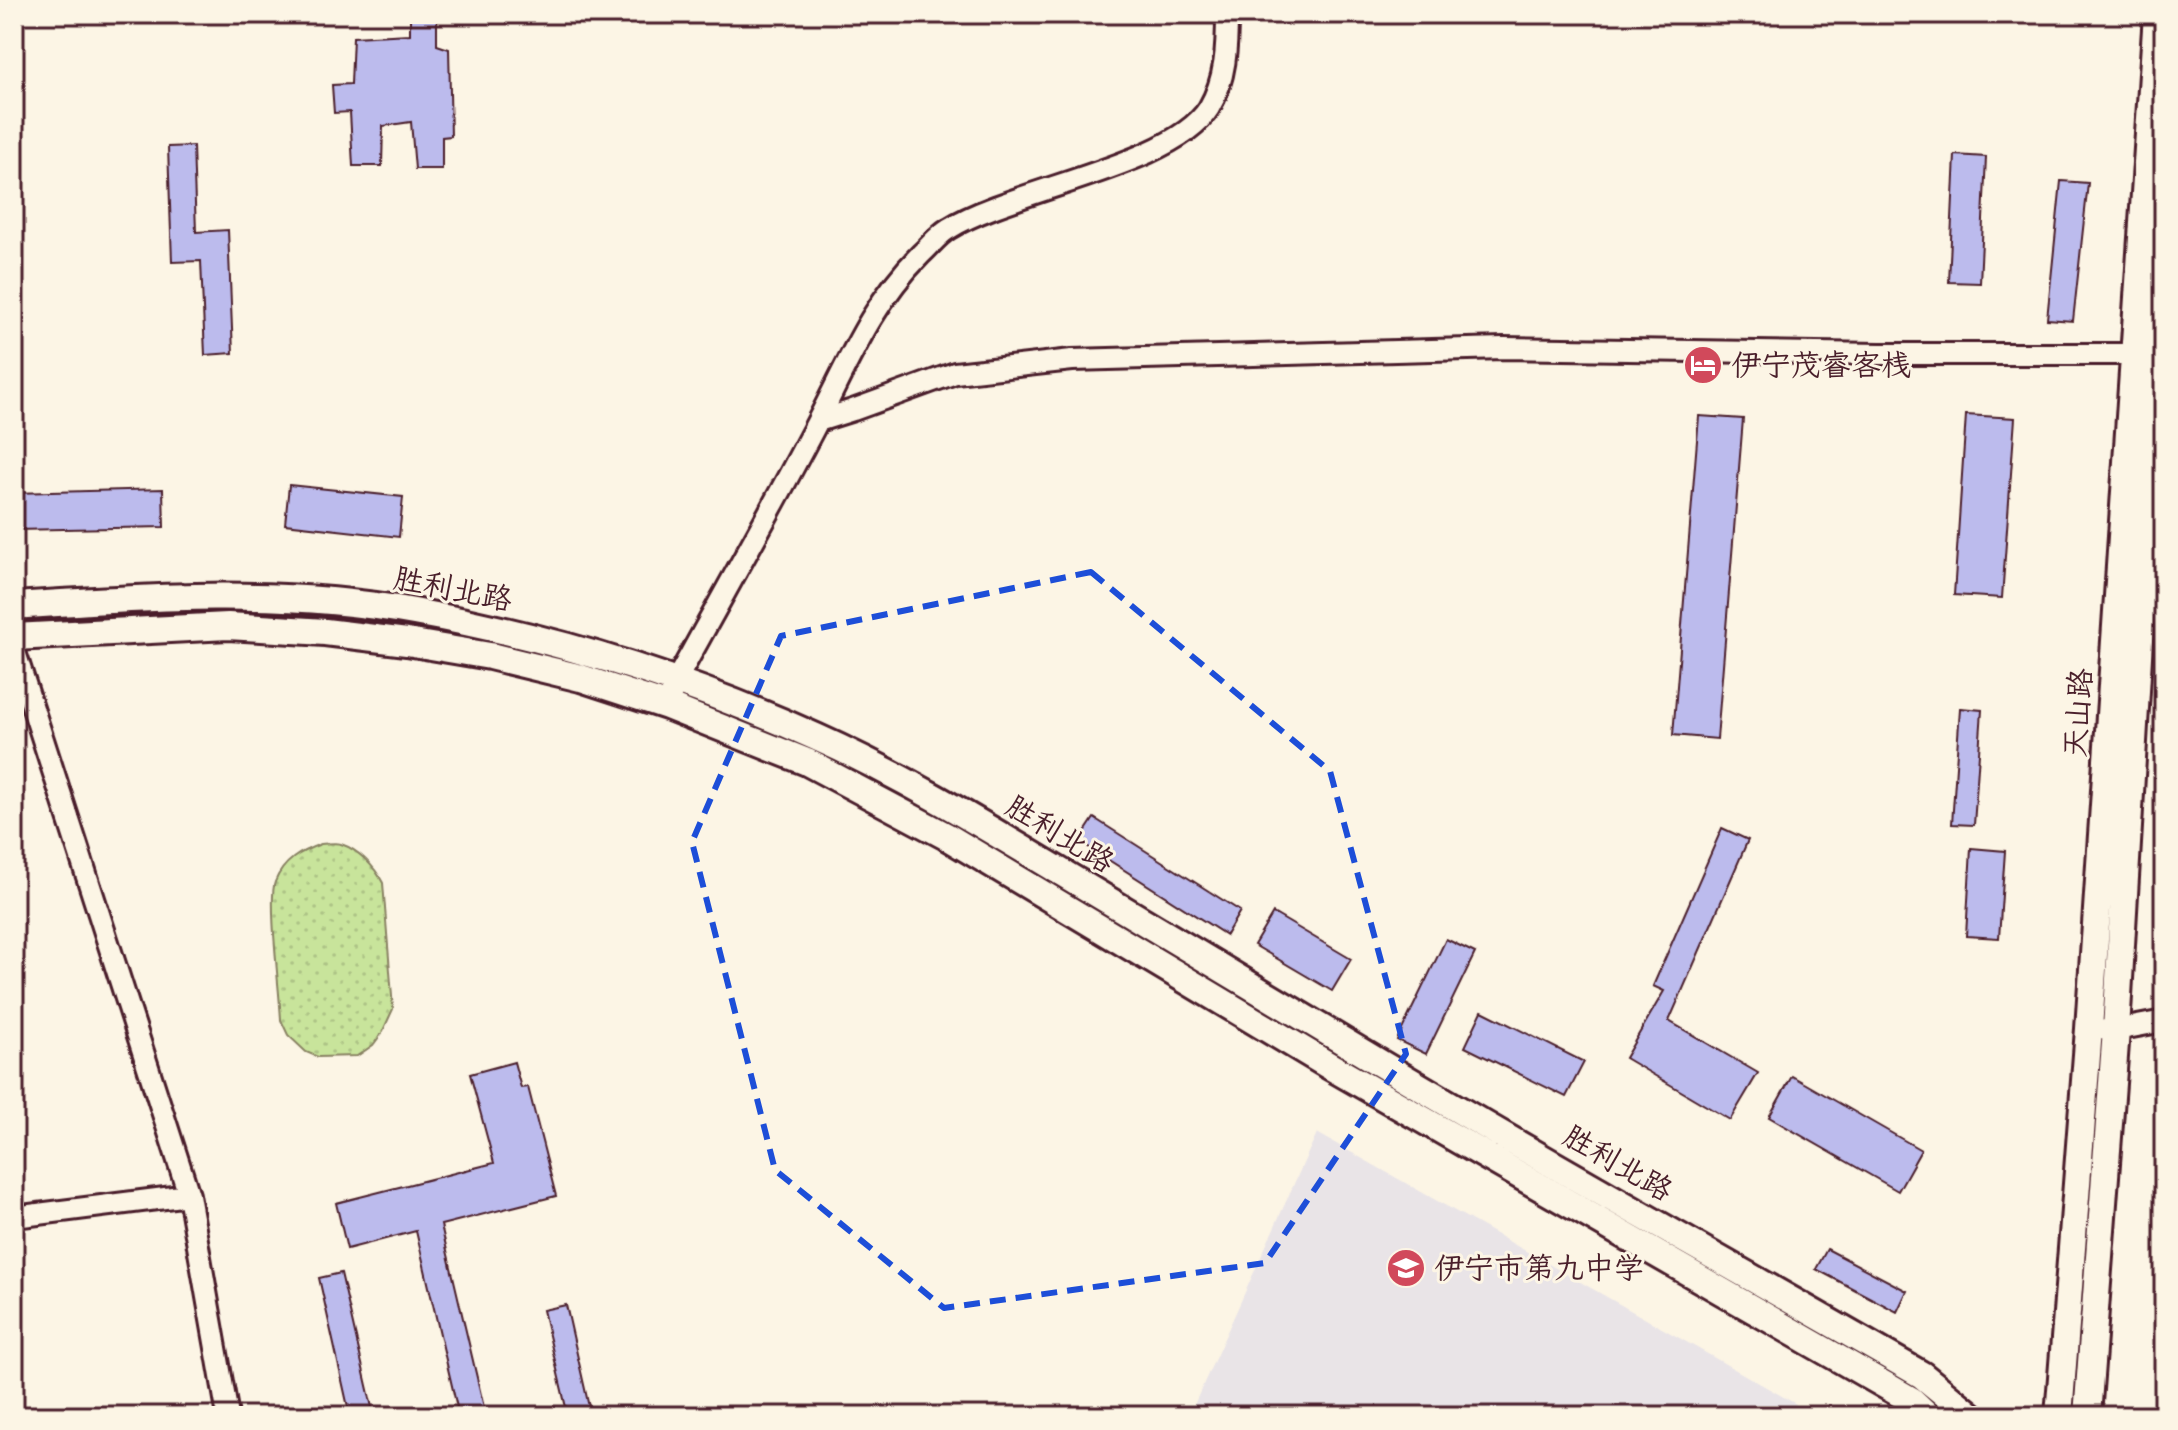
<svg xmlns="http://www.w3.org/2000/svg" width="2178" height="1430" font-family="'Comic Neue','LXGW WenKai TC',sans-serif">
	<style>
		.built { fill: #e9e4e7 }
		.grass { fill: url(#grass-dots); stroke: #898263; stroke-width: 2 }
		.building { fill: #bcbbed; stroke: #4a1f2b; stroke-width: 2 }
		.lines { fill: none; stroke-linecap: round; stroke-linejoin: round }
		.street-casing { stroke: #4a1f2b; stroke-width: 26 }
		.secondary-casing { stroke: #4a1f2b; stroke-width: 32 }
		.street { stroke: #fcf5e5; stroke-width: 20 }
		.secondary { stroke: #fcf5e5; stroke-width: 26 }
		.marked { fill: none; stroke: #1d4ed8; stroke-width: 6; stroke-dasharray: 16 10; stroke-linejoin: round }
		.labels { text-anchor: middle; stroke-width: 6; stroke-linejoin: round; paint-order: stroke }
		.poi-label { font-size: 30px; fill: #4a1f2b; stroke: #fcf5e5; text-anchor: start }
		.street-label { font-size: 30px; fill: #4a1f2b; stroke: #fcf5e5 }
	</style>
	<defs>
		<pattern id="grass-dots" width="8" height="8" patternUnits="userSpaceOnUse" patternTransform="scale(2)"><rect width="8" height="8" fill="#c8e49b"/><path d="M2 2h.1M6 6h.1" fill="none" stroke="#adc386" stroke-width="1.8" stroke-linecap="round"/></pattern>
	</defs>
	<rect width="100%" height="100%" fill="#fcf5e5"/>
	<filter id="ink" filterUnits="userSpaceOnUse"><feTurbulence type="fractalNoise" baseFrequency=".0125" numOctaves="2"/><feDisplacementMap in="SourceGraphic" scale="16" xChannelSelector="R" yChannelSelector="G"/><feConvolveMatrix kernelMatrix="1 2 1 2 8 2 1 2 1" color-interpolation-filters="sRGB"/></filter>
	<g filter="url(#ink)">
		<path class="built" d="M 1317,1133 L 1796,1404 L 1789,1416 L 1189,1416 Z"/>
		<path class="grass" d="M 321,844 C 327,844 336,842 341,844 C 359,850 375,867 383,883 L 393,1009 L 382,1033 L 373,1045 L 357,1056 L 318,1057 L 306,1052 L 288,1035 L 281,1020 C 280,995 268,899 275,882 C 283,861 301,851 321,844 Z"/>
		<path class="building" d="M 410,14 L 437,14 L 437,45 L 449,49 L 451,136 L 442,137 L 442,169 L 415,169 L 411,122 L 383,126 L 382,166 L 353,166 L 350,112 L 334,113 L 332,85 L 351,84 L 353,37 L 410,34 Z
			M 193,146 L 196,232 L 228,230 L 233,353 L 205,355 L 201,261 L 172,262 L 168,147 Z
			M 1955,155 L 1986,157 L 1980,283 L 1949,282 Z
			M 2061,181 L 2088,183 L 2073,321 L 2047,319 Z
			M 1966,415 L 2015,418 L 2002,598 L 1954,595 Z
			M 1699,416 L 1743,419 L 1717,739 L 1673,735 Z
			M 289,485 L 403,497 L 399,537 L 285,524 Z
			M 163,489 L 164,527 L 14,530 L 14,493 Z
			M 1960,708 L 1982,710 L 1974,825 L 1952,824 Z
			M 1094,818 L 1240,911 L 1226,935 L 1079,841 Z
			M 1722,828 L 1748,840 L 1669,1021 L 1758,1073 L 1730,1120 L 1625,1058 L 1664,991 L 1653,986 Z
			M 1971,848 L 2005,851 L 1999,938 L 1966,936 Z
			M 1273,913 L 1351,959 L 1332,991 L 1254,945 Z
			M 1446,939 L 1475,953 L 1426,1054 L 1397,1040 Z
			M 1482,1011 L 1584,1062 L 1566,1097 L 1465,1047 Z
			M 514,1062 L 521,1088 L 528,1087 L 556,1196 L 441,1225 L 486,1416 L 459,1416 L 416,1231 L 347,1249 L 336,1203 L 494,1163 L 470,1074 Z
			M 1792,1076 L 1921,1150 L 1898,1191 L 1769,1117 Z
			M 1827,1249 L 1907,1291 L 1897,1312 L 1816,1269 Z
			M 341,1273 L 374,1416 L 350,1416 L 319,1278 Z
			M 566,1305 L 591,1416 L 568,1416 L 543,1310 Z"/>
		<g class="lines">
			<g class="street-casing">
				<path id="street" d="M 818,421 L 853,410 L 955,373 L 1072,360 L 1504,348 L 1880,354 L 2147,354
					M 14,649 L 189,1195 L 228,1416
					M 667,706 L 677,679 C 722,597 768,516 811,434 C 845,370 869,306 921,254 C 930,246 938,235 948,229 C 1011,189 1173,166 1209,108 C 1226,79 1227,47 1227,14
					M 2105,1030 L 2116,1030 L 2164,1021
					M 14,1217 L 189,1195"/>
			</g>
			<g class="secondary-casing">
				<path id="secondary" d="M 14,606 C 146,597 282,588 414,612 C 555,637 685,678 816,737 C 899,774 978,822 1056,869 C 1147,923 1237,978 1328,1032 C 1523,1150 1724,1261 1922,1375 L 1972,1416
					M 14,637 L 228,626 L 325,632 L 407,642 L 490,656 L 581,678 L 667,706 L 807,762 L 946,836 L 1328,1065 L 1911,1400 L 1928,1416
					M 2059,1416 L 2089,1029 L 2157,14
					M 2087,1416 L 2116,1030 L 2164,216"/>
			</g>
			<use href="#street" class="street"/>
			<use href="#secondary" class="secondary"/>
		</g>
	</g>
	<path class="marked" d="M 1091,572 L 1330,771 L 1406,1054 L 1265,1263 L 944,1308 L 775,1170 L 692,842 L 781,636 Z"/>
	<defs>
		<g id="hotel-disc" transform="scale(2)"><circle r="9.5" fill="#d1495b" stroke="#fcf5e5"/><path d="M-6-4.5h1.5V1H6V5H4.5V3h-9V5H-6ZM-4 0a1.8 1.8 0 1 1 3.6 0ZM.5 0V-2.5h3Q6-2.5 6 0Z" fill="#fff"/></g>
		<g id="school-disc" transform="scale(2)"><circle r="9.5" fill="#d1495b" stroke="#fcf5e5"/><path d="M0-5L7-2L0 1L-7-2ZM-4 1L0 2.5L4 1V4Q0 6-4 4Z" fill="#fff"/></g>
	</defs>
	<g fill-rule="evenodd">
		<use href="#hotel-disc" x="1703" y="365"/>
		<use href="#school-disc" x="1406" y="1268"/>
	</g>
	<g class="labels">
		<g class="poi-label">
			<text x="1731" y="375">伊宁茂睿客栈</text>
			<text x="1434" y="1278">伊宁市第九中学</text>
		</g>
		<g class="street-label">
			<text transform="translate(453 589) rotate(11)" y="10">胜利北路</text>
			<text transform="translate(2078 713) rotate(-86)" y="10">天山路</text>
			<text transform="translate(1060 834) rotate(31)" y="10">胜利北路</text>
			<text transform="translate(1618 1163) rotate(30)" y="10">胜利北路</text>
		</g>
	</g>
	<rect width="2178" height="1430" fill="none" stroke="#fcf5e5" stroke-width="48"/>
	<rect x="24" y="24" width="2130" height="1382" fill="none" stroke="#4a1f2b" stroke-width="3" filter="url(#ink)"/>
</svg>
